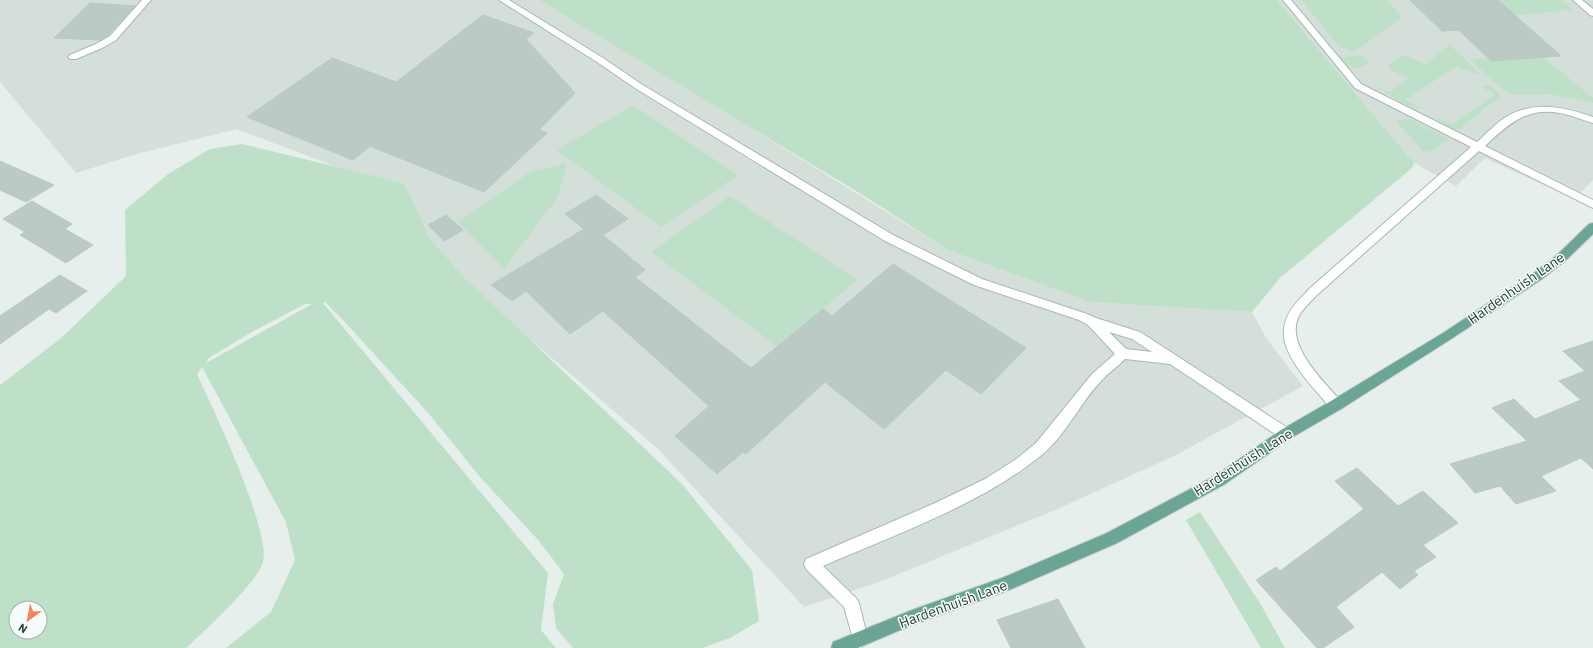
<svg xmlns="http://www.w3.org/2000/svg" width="1593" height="648" font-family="'IBM Plex Sans',sans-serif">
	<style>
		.built { fill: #d4dfda }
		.green { fill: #bfe0c8; fill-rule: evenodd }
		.building { fill: #bbcac4; stroke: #b8c9c2 }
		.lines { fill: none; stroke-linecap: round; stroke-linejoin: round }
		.minor-casing { stroke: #a8b8b2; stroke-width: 2 }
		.major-casing { stroke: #c2cac8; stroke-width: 2 }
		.minor { fill: #fff; fill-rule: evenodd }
		.major { fill: #6aa596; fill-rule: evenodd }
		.labels { text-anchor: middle; stroke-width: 3; stroke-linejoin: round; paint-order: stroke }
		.street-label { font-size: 14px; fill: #24423a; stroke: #f7fbf9 }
	</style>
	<rect width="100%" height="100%" fill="#e6efeb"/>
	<path class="built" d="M 0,0 L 539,0 L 693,92 L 948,250 L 1090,302 L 1252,312 L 1266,338 L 1303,386 L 1176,455 L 1053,511 L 879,582 L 804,607 L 657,448 L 519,330 L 463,276 L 430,238 L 404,183 L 342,169 L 237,129 L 133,155 L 76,173 L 0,82 Z
		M 1277,0 L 1593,0 L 1593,180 L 1574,199 L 1485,158 L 1456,186 L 1414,163 Z"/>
	<path class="green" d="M 539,0 L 1277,0 L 1414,163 L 1412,168 L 1280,278 L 1252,312 L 1090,302 L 948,250 L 861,194 Z
		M 1301,0 L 1387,0 L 1402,17 L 1360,48 L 1353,51 L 1340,47 Z
		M 1498,0 L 1561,0 L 1573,10 L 1498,17 L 1504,5 Z
		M 1450,45 L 1480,74 L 1476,74 L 1457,66 L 1405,100 L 1420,108 L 1419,109 L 1410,107 L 1373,86 L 1390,92 L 1408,78 L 1391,70 L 1388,65 L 1402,56 L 1409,57 L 1425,64 Z
		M 1364,56 L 1369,61 L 1368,64 C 1353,72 1351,68 1340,57 Z
		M 1543,57 L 1593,98 L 1593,103 L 1549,94 L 1517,95 L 1504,91 L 1470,59 Z
		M 1490,85 L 1500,94 L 1499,99 L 1487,106 L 1460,129 L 1455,129 L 1437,120 L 1438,118 L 1452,125 L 1495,95 L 1481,86 Z
		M 633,105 L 738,175 L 661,227 L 557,150 Z
		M 1410,119 L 1449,139 C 1442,144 1432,154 1423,151 L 1396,121 Z
		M 242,144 L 404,183 L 430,238 L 463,276 L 682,484 L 752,570 L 759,621 L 730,638 L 702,648 L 573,648 L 556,628 L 553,604 L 564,574 L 539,541 L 480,477 L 429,414 L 343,320 L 325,302 L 323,303 L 548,573 L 541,630 L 556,648 L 226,648 L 271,612 L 295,560 L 286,522 L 202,367 L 197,374 C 213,409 271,530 263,562 C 259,581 202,633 186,648 L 0,648 L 0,385 L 60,339 L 126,276 L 125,210 L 168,174 L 210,149 ZM 305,304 L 312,304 L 206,363 L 209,358 L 250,333 ZM 16,608 L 40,608 L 40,632 L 16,632 Z
		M 567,163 L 558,197 L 504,269 L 458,222 L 530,172 Z
		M 730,196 L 857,280 L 778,347 L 651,252 Z
		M 1200,512 L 1260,603 L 1285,648 L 1261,648 L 1186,520 Z"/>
	<path class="building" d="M 1410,0 L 1498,0 L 1561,56 L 1491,61 L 1459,30 L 1442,31 Z
		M 90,3 L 135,6 L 108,35 L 100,40 L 54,38 Z
		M 483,15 L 534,33 L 526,39 L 575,93 L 539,130 L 547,133 L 484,192 L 370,146 L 353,160 L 247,117 L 332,58 L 396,82 Z
		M 0,161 L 54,185 L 26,202 L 0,190 Z
		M 596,195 L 628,219 L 603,235 L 645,270 L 635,277 L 751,368 L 823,309 L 832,316 L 893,264 L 1026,348 L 981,394 L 946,370 L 884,429 L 825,382 L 746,454 L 743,452 L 717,474 L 675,436 L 709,406 L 603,311 L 570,334 L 526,291 L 512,301 L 491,285 L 584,229 L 565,214 Z
		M 32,201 L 72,224 L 65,229 L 93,245 L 66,263 L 20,235 L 25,232 L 3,219 Z
		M 446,215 L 463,230 L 444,241 L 428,225 Z
		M 60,275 L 87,291 L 56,313 L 49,309 L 0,344 L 0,316 Z
		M 1593,341 L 1593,469 L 1581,458 L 1541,476 L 1556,491 L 1516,504 L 1500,486 L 1475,493 L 1450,464 L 1527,441 L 1492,408 L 1514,399 L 1535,419 L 1581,400 L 1559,381 L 1585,371 L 1563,351 Z
		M 1357,468 L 1398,506 L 1423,491 L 1458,523 L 1423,545 L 1436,557 L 1414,571 L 1418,575 L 1400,589 L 1382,572 L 1336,607 L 1354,627 L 1323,648 L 1317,648 L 1256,580 L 1276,567 L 1280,571 L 1364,509 L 1335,481 Z
		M 1058,599 L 1085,648 L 1011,648 L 997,620 Z"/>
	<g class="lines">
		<g class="minor-casing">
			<path id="minor" d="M 142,0 L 151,0 L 116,40 L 102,48 L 76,59 L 70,59 L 68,57 L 70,55 L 96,44 L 110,36 Z
				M 499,0 L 509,0 L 603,58 L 641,84 L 893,235 L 982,279 L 1087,314 L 1096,318 L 1140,332 L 1291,430 L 1293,434 L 1291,438 L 1286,440 L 1281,438 L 1170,364 L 1125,359 C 1117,367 1108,373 1101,381 C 1080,403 1067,433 1044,453 C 983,504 896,534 823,566 L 856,598 L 859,603 L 868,640 L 865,645 L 860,648 L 855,645 L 844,607 L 806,569 L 804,564 L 806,559 L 933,504 L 985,479 L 1015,460 L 1036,443 L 1092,374 L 1115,354 L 1088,325 L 1079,320 L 974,285 L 885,241 L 635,88 L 597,62 ZM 1109,332 L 1132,339 L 1152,352 L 1126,349 Z
				M 1283,0 L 1291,0 L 1361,84 L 1477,142 C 1486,134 1495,124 1506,117 C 1534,100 1564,107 1593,117 L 1593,123 C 1582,120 1572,115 1560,113 C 1526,107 1509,124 1485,146 L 1593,200 L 1593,208 L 1479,151 L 1317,295 C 1311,302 1303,308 1299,316 C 1284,344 1324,382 1341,401 L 1342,405 L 1341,409 C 1338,410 1335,411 1332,409 C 1328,407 1325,401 1322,398 C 1308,382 1281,352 1284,330 C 1285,312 1298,301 1309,289 L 1471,147 L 1355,88 Z
				M 1573,0 L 1582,0 L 1593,9 L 1593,16 L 1590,15 Z"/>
		</g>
		<g class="major-casing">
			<path id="major" d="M 1593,223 L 1593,234 L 1565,261 L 1542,279 L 1451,339 L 1341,409 L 1291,438 L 1225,484 L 1117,543 L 1009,590 L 912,625 L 858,648 L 831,648 L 833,642 L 912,610 L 1002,578 L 1107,533 L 1215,476 L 1281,430 L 1331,401 L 1443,333 L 1534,273 L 1557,255 L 1589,224 Z"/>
		</g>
		<use href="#minor" class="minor"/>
		<use href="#major" class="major"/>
	</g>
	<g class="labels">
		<g class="street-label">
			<text transform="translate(1516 288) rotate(-35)" y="5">Hardenhuish Lane</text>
			<text transform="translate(1243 462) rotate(-32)" y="5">Hardenhuish Lane</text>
			<text transform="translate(953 604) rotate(-20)" y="5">Hardenhuish Lane</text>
		</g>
	</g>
	<g transform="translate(28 620) rotate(212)"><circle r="19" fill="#f7fbf9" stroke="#a3b1ad"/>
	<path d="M0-3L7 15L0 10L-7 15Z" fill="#f4845f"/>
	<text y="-6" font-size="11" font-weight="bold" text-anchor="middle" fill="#24423a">N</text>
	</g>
</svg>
